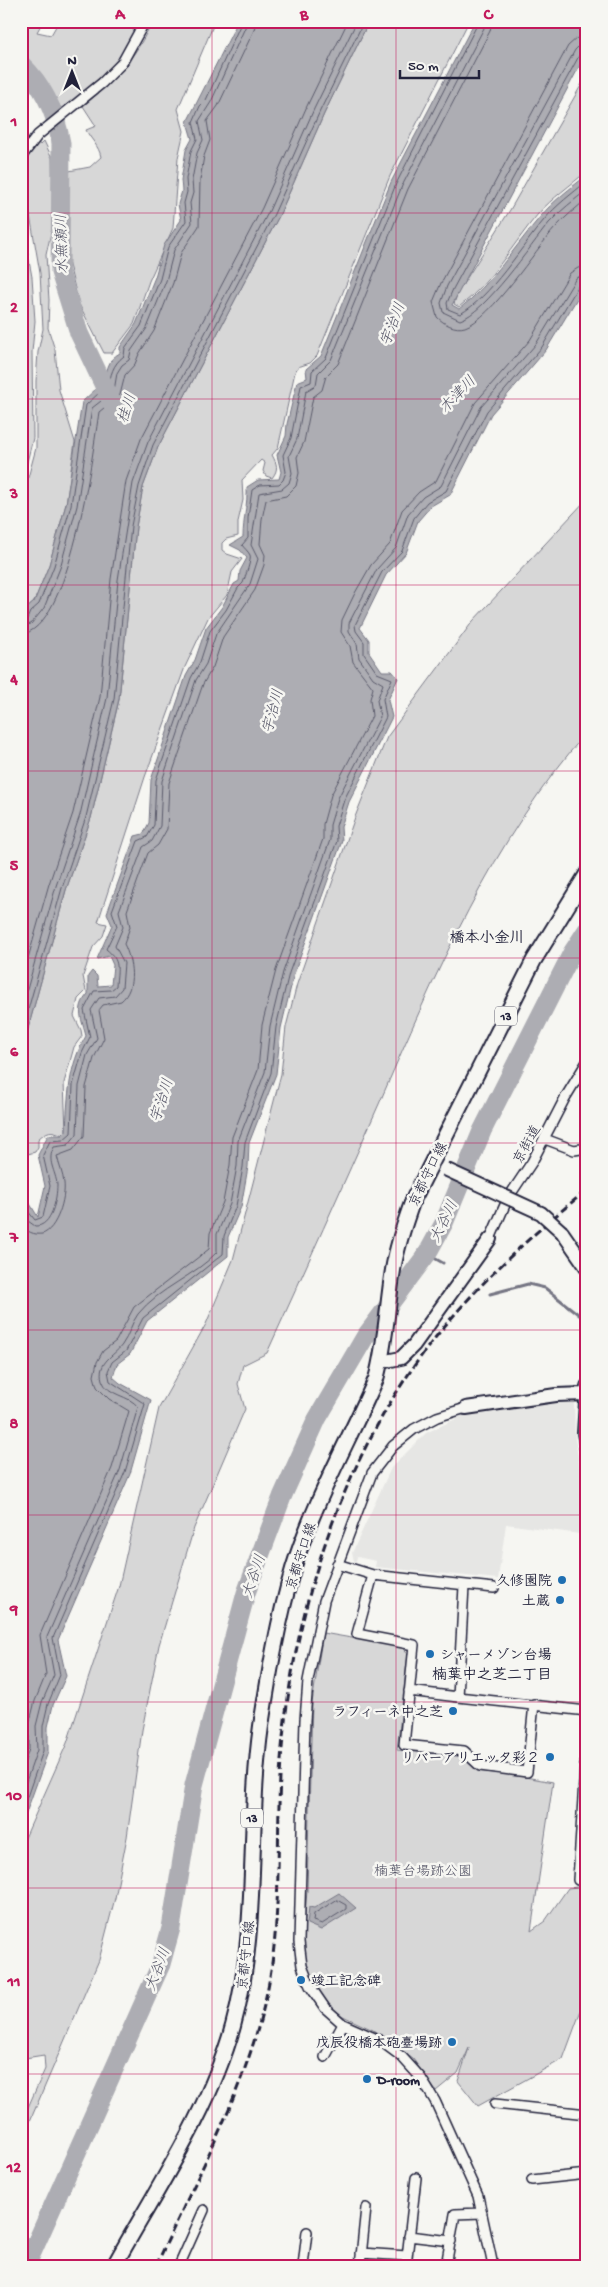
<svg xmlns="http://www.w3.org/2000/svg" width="608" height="2287" font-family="'Gochi Hand','Klee One',sans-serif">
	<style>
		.built { fill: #e6e6e4 }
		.green { fill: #d7d7d7; stroke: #7c7c89 }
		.water { fill: #adadb3; stroke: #757583 }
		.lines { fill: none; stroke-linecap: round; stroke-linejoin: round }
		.shore { stroke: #5a5a6b; stroke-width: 1 }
		.stream { stroke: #757583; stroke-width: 3 }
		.river { stroke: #adadb3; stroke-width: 19 }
		.street-casing { stroke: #22223b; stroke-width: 12 }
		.secondary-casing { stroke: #22223b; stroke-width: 16 }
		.primary-casing { stroke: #22223b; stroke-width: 18 }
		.street { stroke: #f6f6f2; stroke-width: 9 }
		.secondary { stroke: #f6f6f2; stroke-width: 12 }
		.primary { stroke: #f6f6f2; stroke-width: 14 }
		.rail { stroke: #22223b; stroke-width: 3; stroke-dasharray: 8 4; stroke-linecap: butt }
		.secondary-bridge-casing { stroke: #22223b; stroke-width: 16; stroke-linecap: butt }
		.secondary-bridge { stroke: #f6f6f2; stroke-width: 12 }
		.grid { fill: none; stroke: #c2185b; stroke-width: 1; stroke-opacity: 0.55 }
		.poi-dot { fill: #1f6fb2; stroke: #f6f6f2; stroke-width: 2 }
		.labels { text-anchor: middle; stroke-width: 5; stroke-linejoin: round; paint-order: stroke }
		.shield { fill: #f6f6f2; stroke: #626272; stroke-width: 1 }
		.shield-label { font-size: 12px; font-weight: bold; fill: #22223b }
		.street-label { font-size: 14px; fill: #22223b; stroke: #f6f6f2 }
		.poi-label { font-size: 14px; font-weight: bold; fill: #22223b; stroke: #f6f6f2; text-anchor: end }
		.park-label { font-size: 14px; fill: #4f4f62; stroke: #f6f6f2 }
		.water-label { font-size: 15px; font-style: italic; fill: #535365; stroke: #f6f6f2 }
		.neighbourhood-label { font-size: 15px; font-weight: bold; fill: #22223b; stroke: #f6f6f2 }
		.neatline { fill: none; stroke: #c2185b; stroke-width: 2 }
		.grid-label { font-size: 16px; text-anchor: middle; font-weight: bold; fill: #c2185b }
	</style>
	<rect width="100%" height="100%" fill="#f6f6f2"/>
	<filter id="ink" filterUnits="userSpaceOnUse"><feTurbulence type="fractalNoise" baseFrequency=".02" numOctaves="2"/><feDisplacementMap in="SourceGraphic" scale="10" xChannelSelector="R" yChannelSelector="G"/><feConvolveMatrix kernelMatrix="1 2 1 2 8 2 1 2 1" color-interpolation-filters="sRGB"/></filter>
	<g filter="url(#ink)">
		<path class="built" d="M 556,1403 L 574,1403 L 575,1439 L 581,1472 L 587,1483 L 587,1535 L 506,1524 L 498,1579 L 375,1567 L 376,1561 L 357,1557 L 356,1561 L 354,1561 L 352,1553 L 391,1468 L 426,1433 L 464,1415 Z"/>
		<path class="green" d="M 21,21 L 43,21 L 37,32 L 51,35 L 59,21 L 141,21 C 123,58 97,87 61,108 L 40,73 L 21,53 Z
			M 152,21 L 215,21 L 178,109 L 184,131 L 178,158 L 173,228 L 149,281 L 134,324 L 112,353 L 104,353 L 79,304 L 68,261 L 69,171 L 90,167 L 101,157 C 99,146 91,140 86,130 L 96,126 L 83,106 C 112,83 137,57 152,21 Z
			M 369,21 L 469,21 L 390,176 L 317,356 L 310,363 L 298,367 L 295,372 L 278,448 L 272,455 C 277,464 279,469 272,478 L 266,476 L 263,471 L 265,463 L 261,460 L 242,480 L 243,500 L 238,522 L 238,536 L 226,539 L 222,543 L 222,550 L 227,554 L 242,559 L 232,572 L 227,595 L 208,618 L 185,667 L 145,777 L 98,922 L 107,924 L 103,936 L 93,947 L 83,976 L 86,991 L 78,999 L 74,1016 L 81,1030 L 82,1036 L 74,1047 L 64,1083 L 66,1131 L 62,1135 C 51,1129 47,1131 38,1139 L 38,1147 L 35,1152 L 28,1154 L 21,1151 L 21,1054 L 66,890 L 91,818 L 119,700 L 136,527 L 143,487 L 158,447 L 279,216 L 324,114 Z
			M 587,75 L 587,171 C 571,185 552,198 538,214 C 512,245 492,282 459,307 L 454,304 L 458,292 L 510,210 Z
			M 44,141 L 52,158 L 53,187 L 52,228 L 46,255 L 49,300 L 48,328 L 55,350 L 59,390 L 75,442 L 66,504 L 49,565 L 34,602 L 26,609 L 21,621 L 21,504 L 36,448 L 36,381 L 38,352 L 43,329 L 40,273 L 21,163 L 38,142 L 40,145 Z
			M 21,218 L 32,277 L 35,321 L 32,352 L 33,438 L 21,486 Z
			M 587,499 L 587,732 C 493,839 435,974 379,1104 C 342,1187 305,1270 267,1353 L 243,1365 L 238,1384 L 245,1409 L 194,1528 L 159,1645 L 142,1730 L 127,1837 L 115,1898 L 99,1960 L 21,2142 L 21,2123 L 45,2069 L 44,2055 L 25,2058 L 21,2053 L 21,1847 L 67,1743 L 119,1586 L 159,1408 L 206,1324 L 233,1260 L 281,1074 L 286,1027 L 297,984 L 355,817 L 387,737 L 473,621 Z
			M 323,1633 L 403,1647 L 408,1654 L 397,1750 L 463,1756 L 480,1769 L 553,1782 L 531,1931 L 545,1921 L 568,1888 L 587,1886 L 587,1994 L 563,2059 L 478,2106 L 458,2081 L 469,2048 L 458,2073 L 436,2091 L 413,2059 L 373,2030 L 343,2016 L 331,2007 L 313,1982 L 307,1966 L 303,1940 L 307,1891 L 312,1703 Z"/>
		<path class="water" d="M 238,21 L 369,21 L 324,114 L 279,216 L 158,447 L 143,487 L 136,527 L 119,699 L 91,818 L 66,890 L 21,1054 L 21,621 L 26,609 L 34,602 L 49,565 L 66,504 L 82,402 L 98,387 L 104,386 C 106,374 107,359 120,353 L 120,347 L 136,324 L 155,277 L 164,245 L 181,220 L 178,204 L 182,191 L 181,180 L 186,150 L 192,139 L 187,122 Z
			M 475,21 L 587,21 L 587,52 L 452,305 L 459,309 C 492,284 514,247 541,216 C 554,200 571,188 587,175 L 587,282 L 546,350 L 491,414 L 450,495 L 431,506 L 418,521 L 406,553 L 386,575 L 360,628 L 369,640 L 369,652 L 382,671 L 392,671 L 398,678 L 388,700 L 392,717 L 349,802 L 341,827 L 342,841 L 294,974 L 281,1028 L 276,1074 L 249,1143 L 248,1167 L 241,1207 L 228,1237 L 228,1256 L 147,1321 L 130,1354 L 117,1364 L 113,1377 L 120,1383 L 151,1400 L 130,1474 L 58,1640 L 66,1676 L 53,1705 L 48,1727 L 48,1752 L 21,1827 L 21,1208 L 27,1199 L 38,1217 L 45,1186 L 38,1155 L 48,1135 L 62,1135 L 66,1131 C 68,1097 68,1066 86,1036 C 82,1020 75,1008 88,994 L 88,976 L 92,971 L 97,976 L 98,986 L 111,985 L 113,965 L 109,956 L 97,959 L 112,925 L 107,913 L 135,836 L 143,834 L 149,823 L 151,780 L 186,676 L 195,660 L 206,628 L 222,607 L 234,584 L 239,581 L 240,571 L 247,558 L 240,550 L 230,545 L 243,537 C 243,520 248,503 247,487 L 258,480 L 279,479 L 281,472 L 277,455 L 286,436 L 287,424 L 297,382 L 307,378 L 306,369 L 321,356 L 391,182 Z
			M 339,1893 L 356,1908 L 321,1930 L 307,1924 L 309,1907 L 314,1908 Z"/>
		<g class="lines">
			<path class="shore" d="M 587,37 L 577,38 L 568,46 L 441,283 L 433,302 L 437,317 C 444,324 455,330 465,327 C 492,318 535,250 555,228 C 565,217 576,208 587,199
				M 587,44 L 579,46 L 575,50 L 447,286 L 441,303 L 443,312 L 460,320 C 485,313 531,245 549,223 C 560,211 574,200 587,190
				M 587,50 L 580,54 L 453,289 L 447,303 L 448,309 L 460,314 C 490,298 522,246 544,220 C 556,205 572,194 587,181
				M 21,620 L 27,619 L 30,612 L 39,604 L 54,566 L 71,505 L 86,405 L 100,392 L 108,388 C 111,375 112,365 124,356 L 125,348 L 141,326 L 160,279 L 168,247 L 186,221 L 184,203 L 187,192 L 186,179 L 191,151 L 197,139 L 193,122 L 200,106 L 206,100 L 242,21
				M 21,626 L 31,624 L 44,608 L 60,568 L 77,506 L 92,408 L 114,391 L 117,373 L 122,365 L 129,360 L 131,351 L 147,328 L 166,281 L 174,250 L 192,223 L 190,203 L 193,193 L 192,180 L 197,153 L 203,140 L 199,121 L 211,102 L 248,21
				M 21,634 C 70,632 93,452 99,412 L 120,395 L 125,375 L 135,364 L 139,354 L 154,331 L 173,283 L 181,253 L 199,226 L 200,180 L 204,156 L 210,140 L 207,121 L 218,106 L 254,30 L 256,21
				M 21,983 L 49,884 L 73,813 L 100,697 L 111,579 L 126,481 L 141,439 L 262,208 L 307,106 L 348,21
				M 21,1011 L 56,886 L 80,815 L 107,698 L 118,580 L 133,483 L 148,442 L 269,211 L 314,109 L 357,21
				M 21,1035 L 62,888 L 86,817 L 114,699 L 131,526 L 139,486 L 153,445 L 274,214 L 320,111 L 364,21
				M 21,1210 L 27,1210 L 35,1220 L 43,1217 L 50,1186 L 43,1155 L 50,1141 L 63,1140 L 71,1133 L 73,1085 L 82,1053 L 90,1037 L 84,1010 L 94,991 L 111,990 L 116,986 C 117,968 121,961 106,949 L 117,926 L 112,911 L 138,841 L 147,837 L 154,825 L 156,780 L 191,678 L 200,662 L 210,631 L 226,610 L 238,588 L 243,583 C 245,577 252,559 250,555 C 248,551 244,548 242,545 L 248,538 L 248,518 L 252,490 L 260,485 L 279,484 L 283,480 L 286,472 L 283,455 L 291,438 L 301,386 L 311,382 L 312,371 L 326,358 L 396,184 L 479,21
				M 21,1216 L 35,1226 C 52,1227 57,1198 57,1185 C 56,1171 46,1161 54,1147 L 68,1145 L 77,1134 L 79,1086 L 87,1055 L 97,1038 L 91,1010 L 99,998 L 115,996 L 122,988 L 124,963 L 115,946 L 123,927 L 119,911 L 143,847 L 152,841 L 160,826 L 162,781 L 196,680 L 206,664 L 216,634 L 250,584 L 258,559 L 251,545 L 259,493 L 282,489 L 289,483 L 292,473 L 289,456 L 297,439 L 306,391 L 316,385 L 318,373 L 331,360 L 402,186 L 484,28 L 485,21
				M 21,1225 C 27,1232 34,1235 42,1234 C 57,1230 66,1197 64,1183 C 63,1174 59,1165 57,1156 L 73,1150 L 84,1136 L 86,1087 L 94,1058 L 104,1038 L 99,1010 L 103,1005 L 121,1001 C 137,988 132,960 124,944 L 130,927 L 127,911 L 138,880 L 148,853 L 158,845 L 167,829 L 169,783 L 203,684 L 213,667 L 223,637 L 255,590 L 264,565 L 265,555 L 260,544 L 262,519 L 266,500 L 286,496 L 296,486 L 299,473 L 297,457 L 304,442 L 313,397 L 322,390 L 326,376 L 338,364 L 408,189 L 490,31 L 492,21
				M 21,1773 L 29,1749 L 29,1725 L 35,1701 L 46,1674 L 40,1635 L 112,1468 L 129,1411 L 109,1399 L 97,1387 L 94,1376 L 97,1362 L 103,1351 L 116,1341 L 134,1307 L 209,1249 L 210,1233 L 223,1202 L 230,1165 L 232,1137 L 258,1070 L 262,1025 L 276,970 L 323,839 L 323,824 L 331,795 L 372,716 L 370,699 L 373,688 L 353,662 L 350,646 L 341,632 L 342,620 L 355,593 L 371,565 L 390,544 L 402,510 L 419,492 L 436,481 L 475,403 L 530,340 L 570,273 L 578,268 L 587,266
				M 21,1796 L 37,1750 L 36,1726 L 42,1702 L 54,1675 L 47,1637 L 120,1470 L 138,1407 C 130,1395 107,1396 102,1380 C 97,1362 114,1356 122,1345 C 129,1336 131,1323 138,1314 C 159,1288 195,1276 217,1252 L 217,1234 L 230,1204 L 237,1166 L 238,1141 L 265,1072 L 270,1026 L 283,972 L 330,840 L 330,825 L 338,798 L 380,717 L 377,700 L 383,684 L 373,678 L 359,658 L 357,644 L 349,631 L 349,623 L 377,569 L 396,548 L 408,514 L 423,497 L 441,486 L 481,407 L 536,344 L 576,278 L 587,274
				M 21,1814 L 43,1751 L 43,1726 L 48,1704 L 60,1675 L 53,1638 L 125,1472 L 145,1404 L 110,1381 L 108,1371 L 112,1362 L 126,1351 L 143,1318 L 223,1254 L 224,1236 L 236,1206 L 243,1167 L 245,1142 L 271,1073 L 276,1027 L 289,973 L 337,841 L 336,826 L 344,800 L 386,717 L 383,699 L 392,679 L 377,673 L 364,654 L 364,642 L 356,631 L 355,625 L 382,572 L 402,551 L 414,518 L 427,502 L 446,491 L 487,411 L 542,347 L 580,283 L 587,280
				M 337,1900 L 346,1905 L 346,1909 L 322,1924 L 313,1921 L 314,1914 Z"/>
			<path class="stream" d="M 427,1254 L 443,1263
				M 490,1294 L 528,1284 L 545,1288 L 587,1321"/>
			<path class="river" d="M 21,64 C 43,85 56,114 61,143 L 60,272 L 79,333 L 115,409
				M 26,2266 L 161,1964 L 171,1928 L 194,1785 L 246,1593 L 282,1497 L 317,1419 L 365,1337 L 427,1254 L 444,1223 L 482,1131 L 572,953 L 587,930"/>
			<g class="street-casing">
				<path id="street" d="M 21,157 L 38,135 L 102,83 L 122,63 L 145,21
					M 545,1139 L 574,1150 L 587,1148
					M 490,1239 L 508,1198 L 532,1162 L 565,1098 L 587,1062
					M 466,1408 L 437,1417 L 414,1429 L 393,1446 L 372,1473 L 324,1601 L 308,1681 L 305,1720 L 299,1942 L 302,1966 L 310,1986 L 325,2008 L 343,2024 L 379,2040 L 402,2057 L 421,2078 L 435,2101 L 478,2196 L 493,2266
					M 337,1564 L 373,1575 L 494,1588
					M 373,1575 L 357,1634 L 414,1645 L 404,1745 L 464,1751 L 480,1766 L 527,1772 L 534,1704
					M 464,1586 L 458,1697 L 587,1711
					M 409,1691 L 458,1697
					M 578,1880 L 587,1732
					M 325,2057 L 343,2024
					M 495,2104 L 587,2114
					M 532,2180 L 587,2174
					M 409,2236 L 451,2241
					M 361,2253 L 407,2256
					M 179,2266 L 204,2210
					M 303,2266 L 307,2232
					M 360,2266 L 366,2208
					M 406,2266 L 416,2178
					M 446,2266 L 455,2214 L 482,2213"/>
			</g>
			<g class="secondary-casing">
				<path id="secondary" d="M 562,1232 L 587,1268
					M 381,1362 L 401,1358 L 414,1345 L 490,1239
					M 587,1386 L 584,1433 L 587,1450
					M 466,1408 L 556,1395 L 585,1394"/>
			</g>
			<g class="primary-casing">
				<path id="primary" d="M 114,2266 C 157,2188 209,2112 233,2026 C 260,1929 247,1825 261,1726 C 269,1674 278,1620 293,1569 C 313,1504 348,1442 376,1379 C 386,1344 387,1306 393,1270 C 397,1245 405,1222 413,1200 L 534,960 L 587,874"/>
			</g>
			<use href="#street" class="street"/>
			<use href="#secondary" class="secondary"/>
			<use href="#primary" class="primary"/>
			<path class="rail" d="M 156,2266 C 198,2173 250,2083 269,1982 C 283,1904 275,1825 282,1748 C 296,1596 348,1440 448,1322 C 490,1273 537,1230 587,1190"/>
			<g class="secondary-bridge-casing">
				<path id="secondary-bridge" d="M 445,1169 L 541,1213 L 562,1232"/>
			</g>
			<use href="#secondary-bridge" class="secondary-bridge"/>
		</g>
	</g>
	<path class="grid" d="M 212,21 L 212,2266M 396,21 L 396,2266M 21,213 L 587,213M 21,399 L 587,399M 21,585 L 587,585M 21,771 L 587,771M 21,958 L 587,958M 21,1143 L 587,1143M 21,1330 L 587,1330M 21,1515 L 587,1515M 21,1702 L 587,1702M 21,1888 L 587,1888M 21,2074 L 587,2074"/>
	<g class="poi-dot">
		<circle cx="562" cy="1580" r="5"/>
		<circle cx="560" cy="1600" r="5"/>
		<circle cx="430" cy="1654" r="5"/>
		<circle cx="453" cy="1711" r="5"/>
		<circle cx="550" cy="1757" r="5"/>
		<circle cx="301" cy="1980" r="5"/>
		<circle cx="452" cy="2042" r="5"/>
		<circle cx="367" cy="2079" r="5"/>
	</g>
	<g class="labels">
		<g class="shield">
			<rect x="495" y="1006.5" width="22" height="19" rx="4"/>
			<rect x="241" y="1808.5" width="22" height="19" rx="4"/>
		</g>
		<g class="shield-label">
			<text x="506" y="1020">13</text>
			<text x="252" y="1822">13</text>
		</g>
		<g class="street-label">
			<text transform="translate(526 1144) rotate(-61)" y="5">京街道</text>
			<text transform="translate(427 1174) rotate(-64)" y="5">京都守口線</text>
			<text transform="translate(300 1556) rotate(-72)" y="5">京都守口線</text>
			<text transform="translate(245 1955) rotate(-84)" y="5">京都守口線</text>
		</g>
		<g class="poi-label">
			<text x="552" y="1585">久修園院</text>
			<text x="550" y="1605">土蔵</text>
			<text x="440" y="1659" text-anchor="start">シャーメゾン台場</text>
			<text x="443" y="1716">ラフィーネ中之芝</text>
			<text x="540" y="1762">リバーアリエッタ彩２</text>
			<text x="311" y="1985" text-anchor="start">竣工記念碑</text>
			<text x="442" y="2047">戊辰役橋本砲臺場跡</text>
			<text x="377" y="2084" text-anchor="start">D-room</text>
		</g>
		<g class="park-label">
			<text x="423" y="1875">楠葉台場跡公園</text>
		</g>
		<g class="water-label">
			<text transform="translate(61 244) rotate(-92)" y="5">水無瀬川</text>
			<text transform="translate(392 324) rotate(-69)" y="5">宇治川</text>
			<text transform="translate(457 394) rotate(-46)" y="5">木津川</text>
			<text transform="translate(126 408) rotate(-72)" y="5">桂川</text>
			<text transform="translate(272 711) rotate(-75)" y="5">宇治川</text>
			<text transform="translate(161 1100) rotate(-72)" y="5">宇治川</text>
			<text transform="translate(443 1221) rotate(-64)" y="5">大谷川</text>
			<text transform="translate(253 1576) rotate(-71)" y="5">大谷川</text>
			<text transform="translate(157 1969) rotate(-69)" y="5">大谷川</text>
		</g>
		<g class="neighbourhood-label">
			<text x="487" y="942">橋本小金川</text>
			<text x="492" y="1679">楠葉中之芝二丁目</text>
		</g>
	</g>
	<rect width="608" height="2287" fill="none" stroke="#f6f6f2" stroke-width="55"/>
	<g transform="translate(72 72)" stroke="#f6f6f2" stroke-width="4" paint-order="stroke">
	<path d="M0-4L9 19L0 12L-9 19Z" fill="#22223b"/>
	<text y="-8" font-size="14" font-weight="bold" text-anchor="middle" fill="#22223b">N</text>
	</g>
	<path d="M400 70v8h79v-8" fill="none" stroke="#22223b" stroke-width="2.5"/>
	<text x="408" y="70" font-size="15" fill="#22223b" stroke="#f6f6f2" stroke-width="4" paint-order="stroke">50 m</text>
	<rect x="28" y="28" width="552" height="2232" class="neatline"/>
	<g class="grid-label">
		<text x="120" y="19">A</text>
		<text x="304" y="19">B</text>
		<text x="488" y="19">C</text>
		<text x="14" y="126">1</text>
		<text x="14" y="312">2</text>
		<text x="14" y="498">3</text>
		<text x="14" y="684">4</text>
		<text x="14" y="870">5</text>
		<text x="14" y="1056">6</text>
		<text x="14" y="1242">7</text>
		<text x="14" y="1428">8</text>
		<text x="14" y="1614">9</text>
		<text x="14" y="1800">10</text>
		<text x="14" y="1986">11</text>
		<text x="14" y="2172">12</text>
	</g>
</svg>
